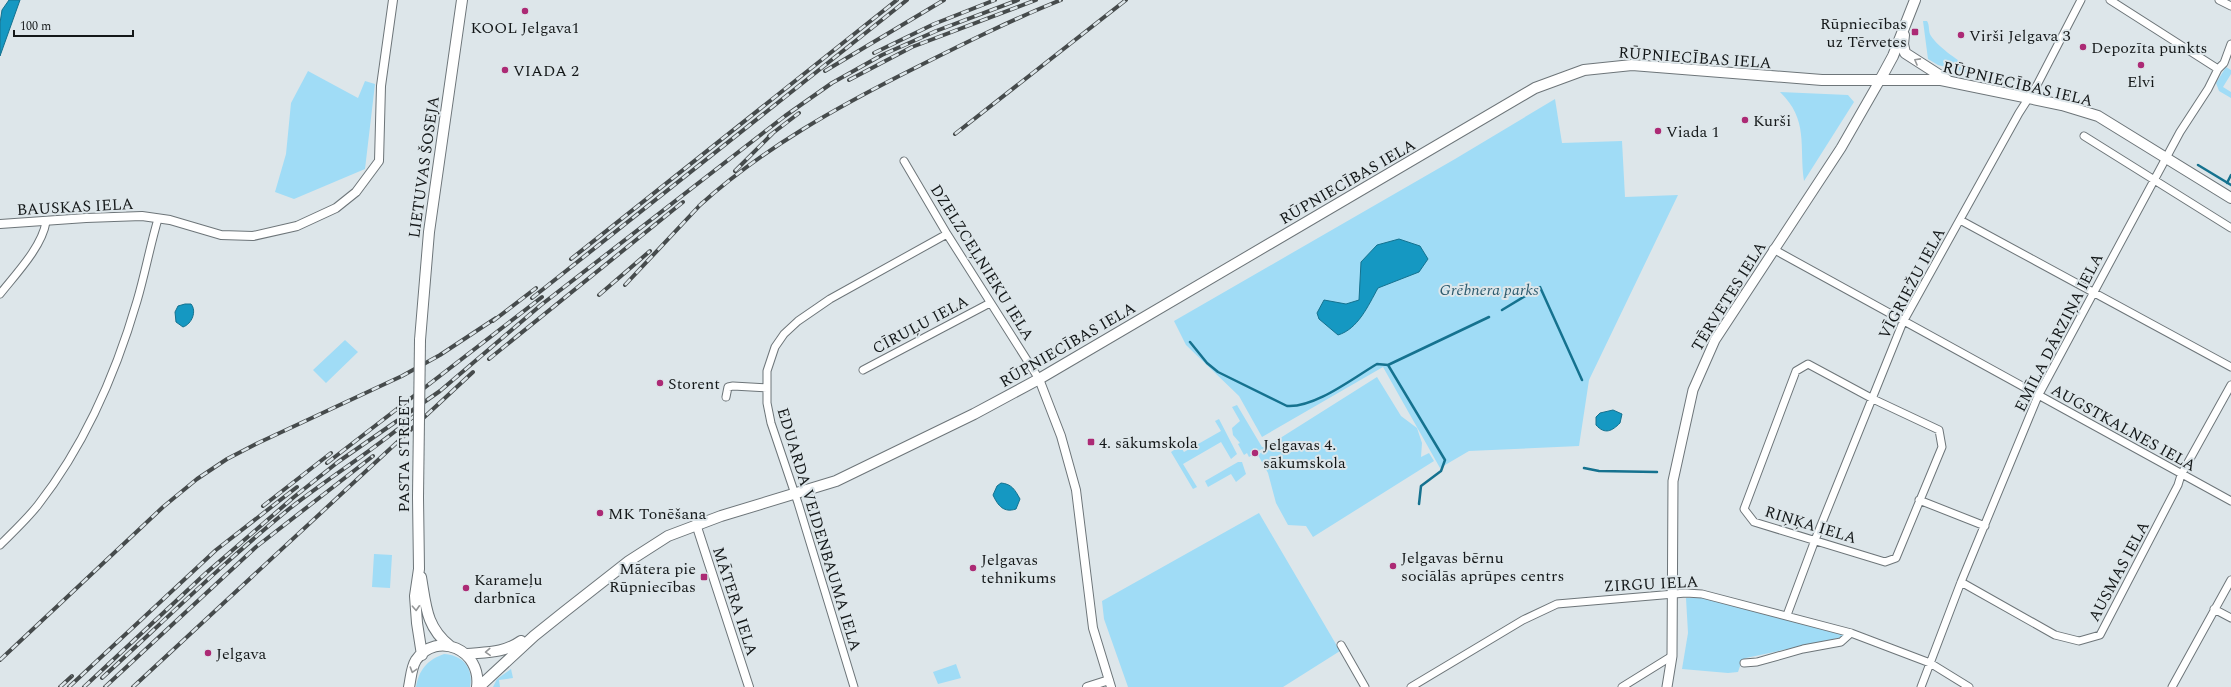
<svg xmlns="http://www.w3.org/2000/svg" width="2231" height="687" font-family="Spectral,serif">
	<style>
		.green { fill: #a0dcf6 }
		.water { fill: #1598c2; stroke: #15728f }
		.lines { fill: none; stroke-linecap: round; stroke-linejoin: round }
		.stream { stroke: #15728f; stroke-width: 2.5 }
		.minor-casing { stroke: #6d7579; stroke-width: 9 }
		.tertiary-casing { stroke: #6d7579; stroke-width: 10 }
		.secondary-casing { stroke: #6d7579; stroke-width: 11 }
		.primary-casing { stroke: #6d7579; stroke-width: 12 }
		.minor { stroke: #fff; stroke-width: 7 }
		.tertiary { stroke: #fff; stroke-width: 8 }
		.secondary { stroke: #fff; stroke-width: 9 }
		.primary { stroke: #fff; stroke-width: 10 }
		.rail-casing { stroke: #464b4c; stroke-width: 4 }
		.rail { stroke: #dde6ea; stroke-width: 2.5; stroke-dasharray: 8; stroke-linecap: butt }
		.primary-bridge-casing { stroke: #6d7579; stroke-width: 12; stroke-linecap: butt }
		.primary-bridge { stroke: #fff; stroke-width: 10 }
		.oneway { stroke: #959798 }
		.poi-dot { fill: #ac2a75; stroke: #dde6ea; stroke-width: 1.5 }
		.labels { text-anchor: middle; stroke-width: 4; stroke-linejoin: round; paint-order: stroke }
		.poi-label { font-size: 16px; fill: #141819; stroke: #dde6ea; text-anchor: start }
		.street-label { font-size: 16px; fill: #141819; stroke: #dde6ea }
		.park-label { font-size: 16px; font-style: italic; fill: #2d5b6e; stroke: #dde6ea }
	</style>
	<rect width="100%" height="100%" fill="#dde6ea"/>
	<path class="green" d="M 1923,21 L 1927,21 C 1930,25 1928,32 1931,36 C 1939,48 1960,62 1973,69 L 1973,74 L 1938,65 L 1928,59 Z
		M 2226,67 L 2231,70 L 2231,74 L 2223,87 L 2231,92 L 2231,98 L 2219,91 L 2216,83 Z
		M 308,71 L 358,98 L 365,81 L 375,84 L 365,169 L 294,199 L 275,192 L 286,154 L 291,103 Z
		M 1780,92 L 1848,95 L 1854,102 L 1804,181 C 1799,146 1809,120 1780,92 Z
		M 1555,99 L 1562,143 L 1622,141 L 1625,197 L 1678,195 L 1589,380 L 1579,446 L 1469,451 L 1440,468 L 1383,367 L 1262,437 L 1239,396 L 1186,345 L 1174,321 L 1455,159 Z
		M 345,340 L 358,352 L 326,383 L 313,370 Z
		M 1377,377 L 1401,416 L 1417,428 L 1422,443 L 1421,457 L 1429,453 L 1434,461 L 1313,537 L 1306,526 L 1288,525 L 1276,503 L 1268,473 L 1258,455 L 1263,451 L 1262,449 L 1249,457 L 1247,453 L 1244,455 L 1238,444 L 1240,443 L 1233,435 L 1232,428 L 1240,421 L 1232,407 L 1237,405 L 1262,447 L 1266,447 Z
		M 1219,419 L 1237,454 L 1231,459 L 1221,442 L 1183,464 L 1197,487 L 1193,489 L 1171,452 L 1180,446 L 1184,452 L 1221,431 L 1215,421 Z
		M 1238,462 L 1242,462 L 1246,474 L 1236,482 L 1231,474 L 1208,487 L 1205,481 Z
		M 1259,513 L 1340,651 L 1283,687 L 1128,687 L 1104,619 L 1102,601 Z
		M 374,554 L 392,555 L 390,588 L 372,587 Z
		M 1686,598 L 1706,598 L 1843,633 L 1843,637 L 1746,658 L 1742,660 L 1738,672 L 1728,673 L 1682,669 L 1688,633 Z
		M 444,654 C 462,655 474,667 470,687 L 416,687 C 419,670 427,660 444,654 Z
		M 956,664 L 961,678 L 938,684 L 933,672 Z
		M 511,669 L 513,678 L 499,680 L 500,687 L 493,687 L 497,679 Z"/>
	<path class="water" d="M 9,0 L 20,0 L 0,56 L 0,23 L 2,10 Z
		M 1399,239 L 1420,246 L 1428,259 L 1419,272 L 1378,288 C 1368,306 1358,329 1338,335 L 1319,319 L 1317,313 L 1324,300 L 1346,304 L 1359,300 L 1361,262 L 1377,245 Z
		M 185,304 L 191,304 C 197,311 192,324 183,327 L 176,322 L 175,312 L 178,306 Z
		M 1613,410 L 1622,414 L 1620,423 C 1612,431 1605,435 1596,425 L 1596,417 L 1600,413 Z
		M 1001,483 C 1012,484 1015,490 1020,499 L 1016,509 C 1004,513 998,506 993,495 L 997,486 Z"/>
	<g class="lines">
		<path class="stream" d="M 2198,165 L 2231,185
			M 2227,183 L 2231,175
			M 1502,310 L 1540,287 L 1582,380
			M 1190,342 L 1207,363 L 1218,372 L 1287,406 C 1315,408 1353,378 1377,364 L 1388,365 L 1445,460 L 1441,471 L 1421,486 L 1419,504
			M 1388,365 L 1489,317
			M 1584,468 L 1599,471 L 1657,472"/>
		<g class="minor-casing">
			<path id="minor" d="M 2110,0 L 2218,69
				M 2219,0 L 2231,6
				M 2084,136 L 2231,228
				M 904,161 L 947,234 L 1039,379
				M 1960,220 L 2231,367
				M 1773,249 L 2231,501
				M 0,294 C 15,275 42,247 46,222
				M 1808,364 L 1873,399 L 1939,430 L 1942,447 L 1896,558 L 1885,562 L 1754,522 L 1744,509 L 1796,371 Z
				M 863,370 L 990,303
				M 726,397 L 728,387 L 733,386 L 767,388
				M 1919,500 L 1985,526
				M 0,545 C 13,532 27,519 38,505 C 84,446 116,373 137,301 C 145,274 150,246 158,219
				M 1961,582 L 2055,635 L 2079,641 L 2100,635 L 2178,485 L 2181,475 L 2231,385
				M 2214,609 L 2231,618
				M 1787,615 L 1815,540 L 1903,322 L 2019,113 L 2037,85 L 2081,0
				M 1341,645 L 1365,687
				M 1744,663 L 1757,662 L 1803,649 L 1841,642 L 1851,633
				M 854,687 L 798,503 L 771,423 L 767,403 L 767,371 L 775,347 L 784,334 L 798,321 L 830,299 L 947,234
				M 1411,687 L 1523,620 L 1557,604 L 1686,593 L 1702,594 L 1851,633 L 1930,663 L 1969,687
				M 1622,687 L 1672,656
				M 1921,687 L 1961,582 L 2038,396 L 2180,132 L 2208,89 L 2218,69 L 2224,63 L 2231,44
				M 2172,687 L 2231,580"/>
		</g>
		<g class="tertiary-casing">
			<path id="tertiary" d="M 0,224 L 86,218 L 142,216 L 170,220 L 221,235 L 253,236 L 297,226 L 336,208 L 356,192 L 379,161 L 381,86 L 393,0
				M 1039,379 L 1061,436 L 1076,490 L 1093,628 L 1111,687
				M 696,524 L 749,687
				M 1087,687 L 1109,680"/>
		</g>
		<g class="secondary-casing">
			<path id="secondary" d="M 1667,687 L 1672,656 L 1673,481 L 1693,390 L 1715,340 L 1841,148 L 1880,80"/>
		</g>
		<g class="primary-casing">
			<path id="primary" d="M 1904,35 L 1903,44 L 1905,53 L 1947,80
				M 1880,80 L 1893,56 L 1915,0
				M 420,340 L 429,232 L 462,0
				M 418,497 L 419,569 L 415,596 L 417,623 L 422,655
				M 421,577 C 426,606 426,627 450,646
				M 467,654 C 487,652 504,653 521,641
				M 409,687 C 411,678 411,668 416,660 C 437,630 482,650 477,687
				M 479,687 L 534,636 L 564,612 L 629,561 L 668,536 L 721,516 L 836,481 L 974,414 L 1039,379 L 1535,88 L 1584,70 L 1632,65 L 1822,80 L 1941,80 L 2062,105 L 2098,116 L 2231,198"/>
		</g>
		<use href="#minor" class="minor"/>
		<use href="#tertiary" class="tertiary"/>
		<use href="#secondary" class="secondary"/>
		<use href="#primary" class="primary"/>
		<g class="rail-casing">
			<path id="rail" d="M 874,53 L 934,24 L 995,0
				M 825,71 L 944,0
				M 849,80 L 912,47 L 1036,0
				M 955,134 L 1126,0
				M 769,136 L 799,113
				M 735,171 L 773,133
				M 699,206 C 763,148 839,106 915,68 C 963,44 1011,20 1061,0
				M 571,259 L 897,0
				M 625,285 L 702,203
				M 599,295 L 650,251
				M 532,298 L 907,0
				M 493,321 L 536,288
				M 489,359 L 683,202
				M 327,463 L 542,297
				M 263,506 L 331,453
				M 0,660 L 163,507 L 197,479 L 227,459 L 258,443 L 402,376 L 440,355 L 496,318
				M 102,678 C 164,621 224,562 289,509 C 332,475 379,447 420,411
				M 60,687 L 72,676
				M 69,687 L 216,550 L 297,487
				M 84,687 L 206,573 L 294,497 L 338,462 L 440,391 L 541,305 L 785,116 L 832,83 L 882,55 L 936,31 L 1018,0
				M 105,687 L 256,547 L 373,456
				M 133,687 L 473,372"/>
		</g>
		<use href="#rail" class="rail"/>
		<g class="primary-bridge-casing">
			<path id="primary-bridge" d="M 418,497 L 420,340"/>
		</g>
		<use href="#primary-bridge" class="primary-bridge"/>
	</g>
	<defs><path id="oneway-chevron" d="M-2-3.5L2.5 0L-2 3.5" fill="none" stroke-width="1.6" stroke-linecap="round" stroke-linejoin="round"/></defs>
	<g class="oneway">
		<use href="#oneway-chevron" transform="translate(1917 61) rotate(-151)"/>
		<use href="#oneway-chevron" transform="translate(416 608) rotate(87)"/>
		<use href="#oneway-chevron" transform="translate(488 652) rotate(177)"/>
		<use href="#oneway-chevron" transform="translate(413 670) rotate(107)"/>
	</g>
	<g class="poi-dot">
		<circle cx="525" cy="11" r="4"/>
		<rect x="1911" y="28" width="8" height="8" rx="2"/>
		<circle cx="1961" cy="35" r="4"/>
		<circle cx="2083" cy="47" r="4"/>
		<circle cx="2141" cy="65" r="4"/>
		<circle cx="505" cy="70" r="4"/>
		<circle cx="1745" cy="120" r="4"/>
		<circle cx="1658" cy="131" r="4"/>
		<circle cx="660" cy="383" r="4"/>
		<rect x="1087" y="438" width="8" height="8" rx="2"/>
		<circle cx="1255" cy="453" r="4"/>
		<circle cx="600" cy="513" r="4"/>
		<circle cx="1393" cy="566" r="4"/>
		<circle cx="973" cy="568" r="4"/>
		<rect x="700" y="573" width="8" height="8" rx="2"/>
		<circle cx="466" cy="588" r="4"/>
		<circle cx="208" cy="653" r="4"/>
	</g>
	<g class="labels">
		<g class="poi-label">
			<text x="1907" y="29" text-anchor="end">Rūpniecības<tspan x="1907" dy="18">uz Tērvetes</tspan></text>
			<text x="525" y="33" text-anchor="middle">KOOL Jelgava1</text>
			<text x="1969" y="41">Virši Jelgava 3</text>
			<text x="2091" y="53">Depozīta punkts</text>
			<text x="513" y="76">VIADA 2</text>
			<text x="2141" y="87" text-anchor="middle">Elvi</text>
			<text x="1753" y="126">Kurši</text>
			<text x="1666" y="137">Viada 1</text>
			<text x="668" y="389">Storent</text>
			<text x="1099" y="448">4. sākumskola</text>
			<text x="1263" y="450">Jelgavas 4.<tspan x="1263" dy="18">sākumskola</tspan></text>
			<text x="608" y="519">MK Tonēšana</text>
			<text x="1401" y="563">Jelgavas bērnu<tspan x="1401" dy="18">sociālās aprūpes centrs</tspan></text>
			<text x="981" y="565">Jelgavas<tspan x="981" dy="18">tehnikums</tspan></text>
			<text x="696" y="574" text-anchor="end">Mātera pie<tspan x="696" dy="18">Rūpniecības</tspan></text>
			<text x="474" y="585">Karameļu<tspan x="474" dy="18">darbnīca</tspan></text>
			<text x="216" y="659">Jelgava</text>
		</g>
		<g class="street-label">
			<text transform="translate(1695 57) rotate(4)" y="6">RŪPNIECĪBAS IELA</text>
			<text transform="translate(2018 83) rotate(13)" y="6">RŪPNIECĪBAS IELA</text>
			<text transform="translate(423 167) rotate(-82)" y="6">LIETUVAS ŠOSEJA</text>
			<text transform="translate(1347 181) rotate(-30)" y="6">RŪPNIECĪBAS IELA</text>
			<text transform="translate(75 206) rotate(-3)" y="6">BAUSKAS IELA</text>
			<text transform="translate(983 262) rotate(58)" y="6">DZELZCEĻNIEKU IELA</text>
			<text transform="translate(1911 283) rotate(-62)" y="6">VĪGRIEŽU IELA</text>
			<text transform="translate(1728 296) rotate(-58)" y="6">TĒRVETES IELA</text>
			<text transform="translate(920 324) rotate(-28)" y="6">CĪRUĻU IELA</text>
			<text transform="translate(2058 332) rotate(-63)" y="6">EMĪLA DĀRZIŅA IELA</text>
			<text transform="translate(1067 344) rotate(-30)" y="6">RŪPNIECĪBAS IELA</text>
			<text transform="translate(2124 427) rotate(29)" y="6">AUGSTKALNES IELA</text>
			<text transform="translate(403 454) rotate(-90)" y="6">PASTA STREET</text>
			<text transform="translate(1811 524) rotate(17)" y="6">RIŅĶA IELA</text>
			<text transform="translate(820 529) rotate(73)" y="6">EDUARDA VEIDENBAUMA IELA</text>
			<text transform="translate(2118 571) rotate(-62)" y="6">AUSMAS IELA</text>
			<text transform="translate(1651 583) rotate(-3)" y="6">ZIRGU IELA</text>
			<text transform="translate(736 601) rotate(72)" y="6">MĀTERA IELA</text>
		</g>
		<g class="park-label">
			<text x="1489" y="295">Grēbnera parks</text>
		</g>
	</g>
	<path d="M14 30v6h119v-6" fill="none" stroke="#141819" stroke-width="2"/>
	<text x="20" y="30" font-size="12" fill="#141819" stroke="#dde6ea" stroke-width="3" paint-order="stroke">100 m</text>
</svg>
